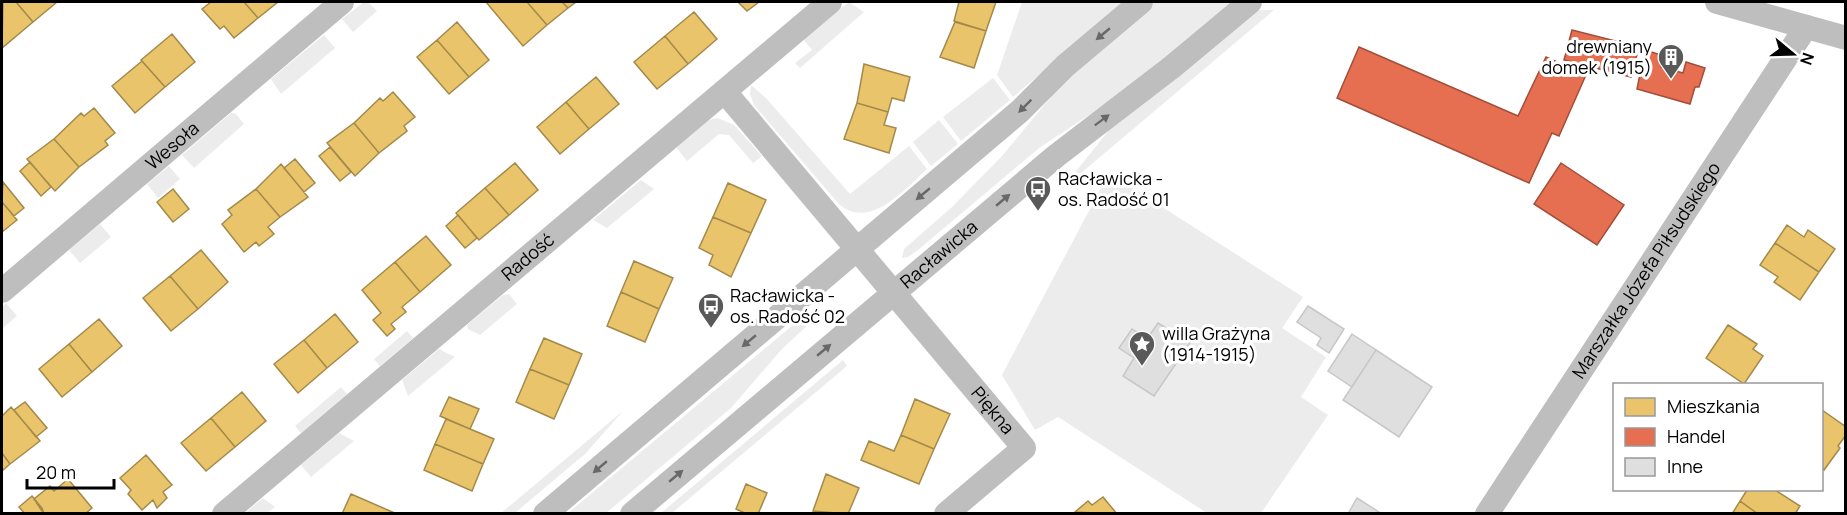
<svg xmlns="http://www.w3.org/2000/svg" width="1847" height="515" font-family="Manrope,sans-serif">
	<style>
		.green { fill: #ececec }
		.homes { fill: #e9c46a; stroke: #a3894a; stroke-width: 1.5 }
		.shops { fill: #e76f51; stroke: #a24e39; stroke-width: 1.5 }
		.building { fill: #dfdfdf; stroke: #c7c7c7; stroke-width: 1.5 }
		.lines { fill: none; stroke-linecap: round; stroke-linejoin: round }
		.minor { stroke: #bebebe; stroke-width: 24 }
		.oneway { fill: #686868 }
		.labels { text-anchor: middle; stroke-width: 6; stroke-linejoin: round; paint-order: stroke }
		.poi-label { font-size: 18px; fill: #000; stroke: #fff; text-anchor: start }
		.street-label { font-size: 18px; fill: #000; stroke: #fff }
	</style>
	<rect width="100%" height="100%" fill="#fff"/>
	<path class="green" d="M 364,2 L 368,2 L 377,11 L 353,32 L 342,19 Z
		M 849,2 L 864,12 L 800,68 L 795,63 L 812,50 L 803,39 Z
		M 1022,2 L 1125,2 L 1013,97 L 997,75 Z
		M 1151,2 L 1236,2 L 1150,75 L 1039,148 L 918,250 L 908,257 L 902,258 L 904,249 L 952,207 L 1002,156 L 1083,58 Z
		M 1257,10 L 1274,10 L 1061,190 L 1109,130 Z
		M 324,35 L 335,48 L 281,94 L 271,79 Z
		M 993,78 L 1010,100 L 961,141 L 943,117 Z
		M 751,85 L 766,98 L 850,194 L 909,146 L 927,169 C 905,189 869,232 838,203 L 754,105 L 750,94 Z
		M 231,113 L 236,114 L 244,124 L 194,168 L 182,155 Z
		M 718,118 L 734,125 L 762,156 L 753,163 L 729,135 L 719,134 L 687,161 L 676,147 L 709,120 Z
		M 939,120 L 958,144 L 931,166 L 913,142 Z
		M 169,166 L 180,179 L 158,198 L 147,184 Z
		M 1109,173 L 1303,297 L 1282,328 L 1326,357 L 1301,397 L 1328,415 L 1261,513 L 1207,513 L 1058,417 L 1035,430 L 1002,375 Z
		M 641,180 L 654,189 L 607,228 L 593,220 Z
		M 100,224 L 111,237 L 80,263 L 69,250 Z
		M 509,294 L 517,304 L 480,335 L 468,329 L 467,325 L 503,295 Z
		M 6,303 L 17,316 L 2,329 L 2,307 Z
		M 805,315 L 811,322 L 782,349 L 731,408 L 606,513 L 568,513 Z
		M 407,331 L 413,338 L 380,366 L 374,359 Z
		M 439,349 L 455,357 L 408,396 L 402,380 Z
		M 843,360 L 847,366 L 672,513 L 661,513 Z
		M 341,387 L 347,394 L 301,433 L 295,426 Z
		M 623,411 L 586,453 L 515,513 L 501,513 Z
		M 339,433 L 354,441 L 311,477 L 301,465 Z
		M 263,498 L 275,507 L 267,513 L 245,513 Z"/>
	<path class="homes" d="M 3,2 L 16,2 L 33,22 L 2,48 Z
		M 16,2 L 57,2 L 33,22 Z
		M 211,2 L 244,2 L 258,18 L 234,38 L 224,26 L 220,29 L 202,9 Z
		M 244,2 L 278,2 L 258,18 Z
		M 486,2 L 527,2 L 547,25 L 523,46 Z
		M 527,2 L 562,2 L 568,8 L 547,25 Z
		M 562,2 L 576,2 L 568,8 Z
		M 738,2 L 759,2 L 747,11 Z
		M 959,2 L 996,2 L 986,31 L 954,21 Z
		M 694,12 L 717,39 L 688,64 L 665,36 Z
		M 457,22 L 489,60 L 469,77 L 437,40 Z
		M 955,22 L 986,31 L 974,68 L 940,57 Z
		M 172,34 L 195,62 L 165,87 L 141,60 Z
		M 665,36 L 688,64 L 657,89 L 634,62 Z
		M 437,40 L 469,77 L 449,94 L 417,57 Z
		M 142,61 L 165,87 L 135,113 L 112,86 Z
		M 864,64 L 910,77 L 904,101 L 892,98 L 888,112 L 857,103 Z
		M 596,77 L 619,104 L 589,129 L 566,102 Z
		M 393,92 L 415,117 L 404,126 L 407,131 L 379,153 L 354,123 L 380,98 L 383,101 Z
		M 566,102 L 589,129 L 560,154 L 537,127 Z
		M 857,103 L 888,112 L 884,125 L 896,128 L 889,153 L 844,139 Z
		M 94,108 L 115,133 L 105,141 L 108,145 L 79,167 L 54,139 L 81,113 L 84,116 Z
		M 354,123 L 379,153 L 355,176 L 327,143 Z
		M 54,139 L 79,167 L 55,191 L 27,159 Z
		M 330,147 L 351,172 L 340,181 L 319,156 Z
		M 295,159 L 315,183 L 304,192 L 284,168 Z
		M 30,162 L 51,187 L 41,196 L 20,171 Z
		M 515,163 L 538,190 L 509,215 L 485,188 Z
		M 281,164 L 308,197 L 280,217 L 256,189 Z
		M 3,182 L 24,208 L 14,216 L 2,202 Z
		M 728,183 L 766,200 L 751,233 L 713,217 Z
		M 485,188 L 509,215 L 479,240 L 456,213 Z
		M 173,189 L 189,209 L 173,222 L 157,202 Z
		M 256,189 L 280,217 L 268,227 L 274,234 L 259,246 L 256,242 L 244,252 L 222,224 L 232,215 L 228,210 Z
		M 2,202 L 17,220 L 2,232 Z
		M 458,215 L 477,238 L 465,248 L 446,226 Z
		M 713,217 L 751,233 L 731,277 L 709,265 L 713,255 L 699,248 Z
		M 1787,225 L 1804,237 L 1808,230 L 1835,249 L 1819,272 L 1775,243 Z
		M 426,236 L 451,265 L 420,292 L 395,262 Z
		M 1775,243 L 1819,272 L 1800,300 L 1774,282 L 1778,277 L 1760,265 Z
		M 201,250 L 228,282 L 198,309 L 170,276 Z
		M 634,261 L 673,278 L 659,309 L 621,292 Z
		M 395,262 L 420,292 L 402,307 L 406,312 L 391,324 L 395,329 L 387,336 L 373,320 L 381,313 L 362,290 Z
		M 170,276 L 198,309 L 171,331 L 143,298 Z
		M 621,292 L 659,309 L 645,342 L 607,326 Z
		M 335,314 L 358,342 L 327,368 L 304,340 Z
		M 99,319 L 122,346 L 92,372 L 69,344 Z
		M 1728,325 L 1757,344 L 1753,349 L 1763,356 L 1744,384 L 1706,358 Z
		M 544,338 L 582,354 L 569,385 L 530,369 Z
		M 304,340 L 327,368 L 298,393 L 274,364 Z
		M 69,344 L 92,372 L 62,397 L 39,369 Z
		M 530,369 L 569,385 L 554,419 L 516,402 Z
		M 242,392 L 266,421 L 235,447 L 211,418 Z
		M 449,397 L 479,409 L 470,429 L 440,416 Z
		M 915,399 L 950,414 L 934,449 L 901,435 Z
		M 25,402 L 47,428 L 36,437 L 14,410 Z
		M 11,407 L 40,441 L 10,464 L 2,453 L 2,416 Z
		M 1822,410 L 1846,427 L 1846,435 L 1838,446 L 1840,448 L 1824,470 L 1822,468 Z
		M 211,418 L 235,447 L 206,471 L 181,443 Z
		M 446,419 L 494,439 L 483,464 L 435,444 Z
		M 901,435 L 934,449 L 919,484 L 861,460 L 869,441 L 894,451 Z
		M 435,444 L 483,464 L 472,491 L 424,470 Z
		M 2,453 L 10,464 L 2,471 Z
		M 146,455 L 172,485 L 163,492 L 167,498 L 157,508 L 153,500 L 142,510 L 128,494 L 131,490 L 120,478 Z
		M 826,474 L 859,488 L 848,514 L 813,511 Z
		M 68,479 L 92,508 L 85,514 L 44,514 L 34,499 L 50,486 L 54,491 Z
		M 746,484 L 767,493 L 758,514 L 747,514 L 736,509 Z
		M 1747,490 L 1775,490 L 1800,506 L 1795,514 L 1758,514 L 1740,501 Z
		M 351,494 L 397,514 L 342,514 Z
		M 32,496 L 42,508 L 44,514 L 25,514 L 19,507 Z
		M 1103,497 L 1117,514 L 1075,512 L 1088,501 L 1092,505 Z
		M 1740,501 L 1758,514 L 1732,514 Z"/>
	<path class="shops" d="M 1572,30 L 1639,47 L 1631,77 L 1564,60 Z
		M 1359,47 L 1518,116 L 1546,57 L 1586,75 L 1559,136 L 1552,133 L 1529,183 L 1337,98 Z
		M 1645,50 L 1664,56 L 1661,67 L 1683,73 L 1686,62 L 1705,68 L 1699,87 L 1695,87 L 1690,104 L 1637,89 Z
		M 1561,163 L 1624,205 L 1597,245 L 1534,204 Z"/>
	<path class="building" d="M 1308,306 L 1344,329 L 1329,353 L 1317,345 L 1321,338 L 1297,322 Z
		M 1158,323 L 1190,343 L 1154,396 L 1123,376 L 1134,358 L 1119,348 L 1132,329 L 1147,339 Z
		M 1352,334 L 1376,350 L 1352,387 L 1328,371 Z
		M 1376,350 L 1432,387 L 1399,437 L 1343,400 Z
		M 1357,498 L 1382,514 L 1348,514 Z"/>
	<g class="lines">
		<g class="minor">
			<path d="M 1717,2 L 1846,38"/>
			<path id="s1" d="M 725,92 L 1024,448 L 946,514"/>
			<path id="s2" d="M 2,291 L 342,2"/>
			<path id="s3" d="M 224,514 L 830,2"/>
			<path d="M 545,514 L 1020,111 L 1065,66 L 1141,2"/>
			<path id="s4" d="M 632,514 L 1056,156 L 1172,67 L 1250,2"/>
			<path id="s5" d="M 1487,514 L 1806,27"/>
		</g>
	</g>
	<defs><path id="oneway-solid" d="M-6-.8H1V-3.2L6.5 0L1 3.2V.8H-6Z" transform="scale(1.5)"/></defs>
	<g class="oneway">
		<use href="#oneway-solid" transform="translate(1103 34) rotate(140)"/>
		<use href="#oneway-solid" transform="translate(1025 106) rotate(135)"/>
		<use href="#oneway-solid" transform="translate(1102 120) rotate(-37)"/>
		<use href="#oneway-solid" transform="translate(923 194) rotate(140)"/>
		<use href="#oneway-solid" transform="translate(1003 200) rotate(-40)"/>
		<use href="#oneway-solid" transform="translate(749 341) rotate(140)"/>
		<use href="#oneway-solid" transform="translate(824 350) rotate(-40)"/>
		<use href="#oneway-solid" transform="translate(600 467) rotate(140)"/>
		<use href="#oneway-solid" transform="translate(676 476) rotate(-40)"/>
	</g>
	<defs>
		<g id="building-pin" transform="scale(1.35)"><path d="M0 17L-7.5 6A9.5 9.5 0 1 1 7.5 6Z" fill="#595959" stroke="#fff"/><path d="M-4-6H4V6H1V3H-1V6H-4ZM-2.5-4.3h1.7v1.8h-1.7ZM.8-4.3h1.7v1.8H.8ZM-2.5-1h1.7V.8h-1.7ZM.8-1h1.7V.8H.8Z" fill="#fff"/></g>
		<g id="bus-pin" transform="scale(1.35)"><path d="M0 17L-7.5 6A9.5 9.5 0 1 1 7.5 6Z" fill="#595959" stroke="#fff"/><path d="M-5-6H5V4H4V6H2V4H-2V6H-4V4H-5ZM-3.5-4V0h7V-4ZM-3.5 1.2v1.5H-2V1.2ZM2 1.2v1.5H3.5V1.2Z" fill="#fff"/></g>
		<g id="sight-pin" transform="scale(1.35)"><path d="M0 17L-7.5 6A9.5 9.5 0 1 1 7.5 6Z" fill="#595959" stroke="#fff"/><path d="M0-6L1.8-2.2L6-1.7L2.9 1.2L3.7 5.4L0 3.3L-3.7 5.4L-2.9 1.2L-6-1.7L-1.8-2.2Z" fill="#fff"/></g>
	</defs>
	<g fill-rule="evenodd">
		<use href="#building-pin" x="1671" y="57"/>
		<use href="#bus-pin" x="1038" y="189"/>
		<use href="#bus-pin" x="711" y="306"/>
		<use href="#sight-pin" x="1142" y="344"/>
	</g>
	<g class="labels">
		<g class="poi-label">
			<text x="1652" y="53" text-anchor="end">drewniany<tspan x="1652" dy="21">domek (1915)</tspan></text>
			<text x="1058" y="185">Racławicka -<tspan x="1058" dy="21">os. Radość 01</tspan></text>
			<text x="730" y="302">Racławicka -<tspan x="730" dy="21">os. Radość 02</tspan></text>
			<text x="1162" y="340">willa Grażyna<tspan x="1162" dy="21">(1914-1915)</tspan></text>
		</g>
		<g class="street-label">
			<text dy="6" stroke="none"><textPath href="#s2" startOffset="224">Wesoła</textPath></text>
			<text dy="6" stroke="none"><textPath href="#s4" startOffset="402">Racławicka</textPath></text>
			<text dy="6" stroke="none"><textPath href="#s3" startOffset="398">Radość</textPath></text>
			<text dy="6" stroke="none"><textPath href="#s5" startOffset="291">Marszałka Józefa Piłsudskiego</textPath></text>
			<text dy="6" stroke="none"><textPath href="#s1" startOffset="416">Piękna</textPath></text>
		</g>
	</g>
	<rect width="1847" height="515" fill="none" stroke="#000000" stroke-width="6"/>
	<rect x="1613" y="383" width="210" height="108" fill="#ffffff" stroke="#999999" stroke-width="1.5"/>
	<rect x="1625" y="398" width="30" height="18" fill="#e9c46a" stroke="#999999" stroke-width="1.5"/>
	<text x="1667" y="413" font-size="18" fill="#000000">Mieszkania</text>
	<rect x="1625" y="428" width="30" height="18" fill="#e76f51" stroke="#999999" stroke-width="1.5"/>
	<text x="1667" y="443" font-size="18" fill="#000000">Handel</text>
	<rect x="1625" y="458" width="30" height="18" fill="#dfdfdf" stroke="#999999" stroke-width="1.5"/>
	<text x="1667" y="473" font-size="18" fill="#000000">Inne</text>
	<g transform="translate(1793 54) rotate(109)" stroke="#ffffff" stroke-width="4.5" paint-order="stroke">
	<path d="M0-4.5L10 22L0 15L-10 22Z" fill="#000000"/>
	<text y="-9" font-size="16" font-weight="bold" text-anchor="middle" fill="#000000">N</text>
	</g>
	<path d="M27 479v9h87v-9" fill="none" stroke="#000000" stroke-width="3"/>
	<text x="36" y="479" font-size="18" fill="#000000" stroke="#ffffff" stroke-width="4.5" paint-order="stroke">20 m</text>
</svg>
